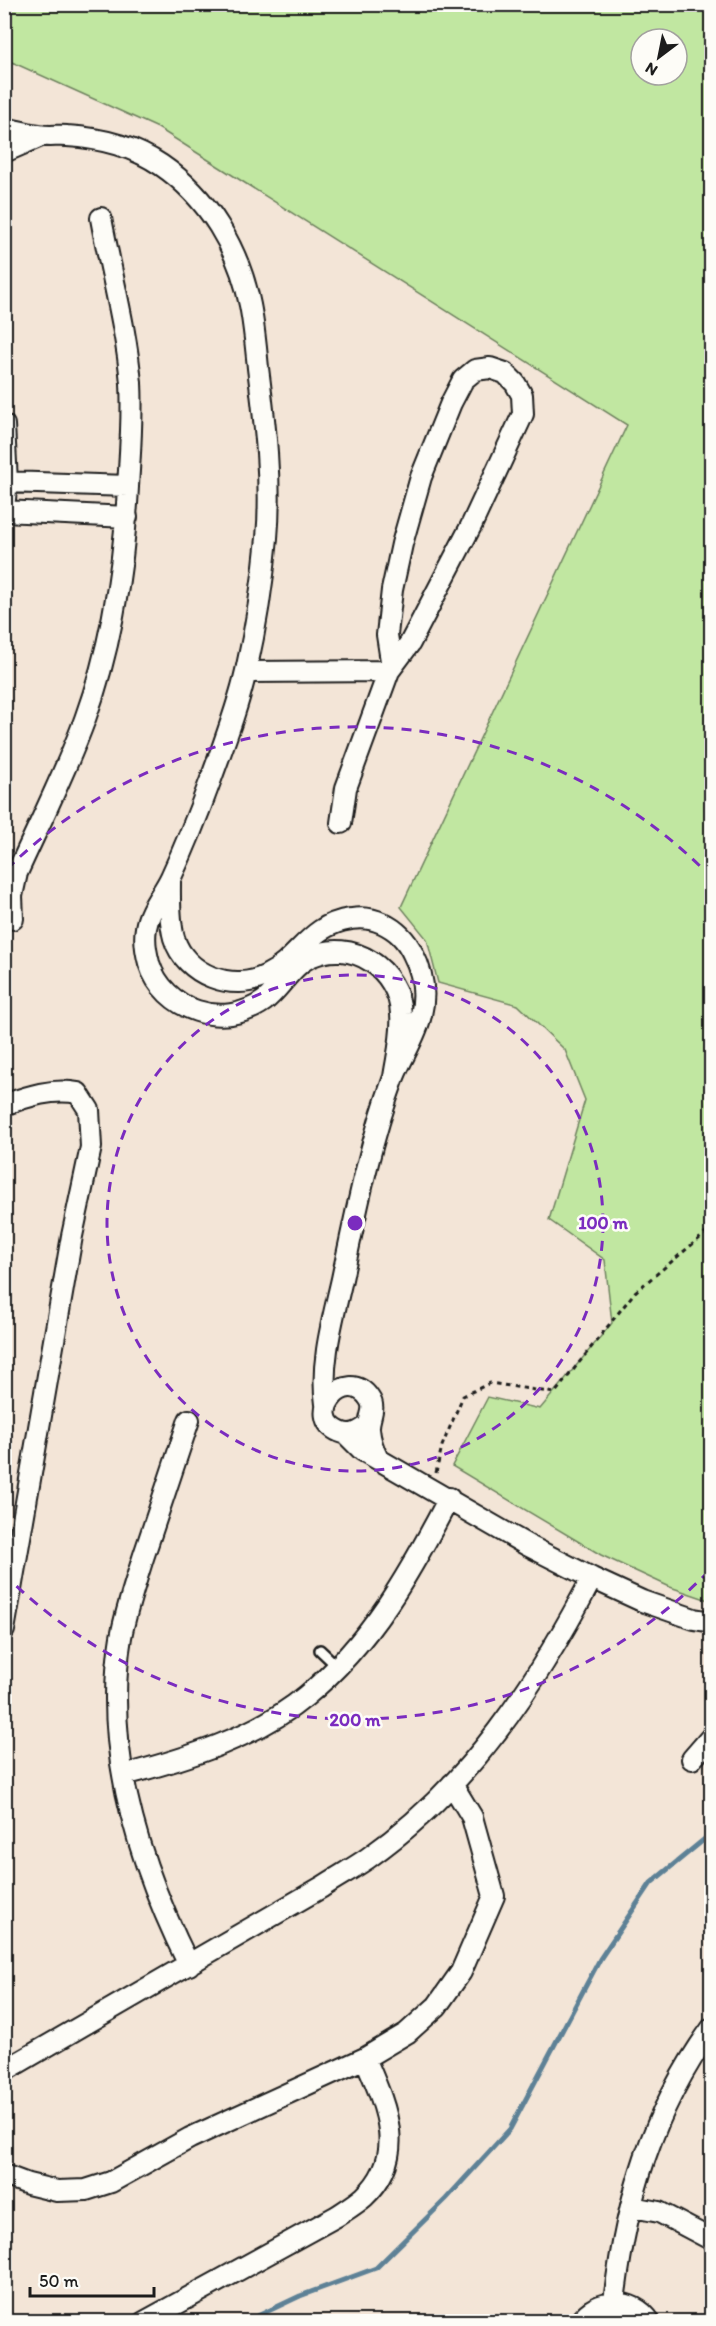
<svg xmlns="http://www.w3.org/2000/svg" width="716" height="2326" font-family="Itim,sans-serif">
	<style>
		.green { fill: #c1e7a1; stroke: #6e825e; stroke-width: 1.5; fill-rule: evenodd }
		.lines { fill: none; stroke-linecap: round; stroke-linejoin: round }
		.stream { stroke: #5d8196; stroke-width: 5 }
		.lane-casing { stroke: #1c1c1c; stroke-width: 14 }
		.street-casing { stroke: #1c1c1c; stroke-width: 24 }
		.path { stroke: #1c1c1c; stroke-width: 3; stroke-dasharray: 4.5 4.5; stroke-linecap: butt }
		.lane { stroke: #fdfcf7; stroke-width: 9 }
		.street { stroke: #fdfcf7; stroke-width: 20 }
		.ring { fill: none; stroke: #7b2cbf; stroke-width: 3; stroke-dasharray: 10 8 }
		.centre { fill: #7b2cbf; stroke: #fdfcf7; stroke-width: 3 }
		.ring-label { font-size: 18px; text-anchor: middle; font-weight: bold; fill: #7b2cbf; stroke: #fdfcf7; stroke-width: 5; stroke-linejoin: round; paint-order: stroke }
	</style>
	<rect width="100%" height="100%" fill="#f3e5d7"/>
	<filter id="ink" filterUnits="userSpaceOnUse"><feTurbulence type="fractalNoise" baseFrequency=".0167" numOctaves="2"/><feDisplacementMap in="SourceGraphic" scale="12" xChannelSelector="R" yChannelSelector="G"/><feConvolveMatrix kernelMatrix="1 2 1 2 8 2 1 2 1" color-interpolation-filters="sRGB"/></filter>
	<g filter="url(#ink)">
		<path class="green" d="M 5,4 L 711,5 L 711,1601 L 670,1587 L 601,1555 L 452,1466 L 488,1397 L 540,1409 L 612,1323 L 605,1260 L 549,1220 L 585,1100 L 565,1050 L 518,1005 L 438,983 L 427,939 L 401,907 L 627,425 L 158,128 L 5,59 ZM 641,39 L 677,39 L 677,75 L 641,75 Z"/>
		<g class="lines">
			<path class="stream" d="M 245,2322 L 300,2296 L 376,2268 L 446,2199 L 510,2129 L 600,1959 L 651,1883 L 712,1833"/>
			<g class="lane-casing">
				<path id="lane" d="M 320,1650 L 338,1667"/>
			</g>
			<g class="street-casing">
				<path id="street" d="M 4,128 C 16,130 28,134 39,135 C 48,137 58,135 67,136 C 101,138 133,146 161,165 C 208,197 239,249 250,305 C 254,325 256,347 258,368 C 265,423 272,482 267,538 C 263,582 256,627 246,671 C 238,707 224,743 211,779 C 199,812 186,845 171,877 C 163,894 149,909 146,928 C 144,939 146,952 149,963 C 164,1011 223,1030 264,1001 C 281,988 291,966 310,957 C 352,937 399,969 401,1014 C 403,1034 397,1057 394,1077
					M 4,152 L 41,136
					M 4,425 L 7,482 L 4,507
					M 7,482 L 128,486
					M 4,511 L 127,517
					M 246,672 L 389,671
					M 341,823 L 346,788 L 389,671 L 410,643 L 471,526 L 523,414 L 522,395 L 515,383 L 505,373 L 490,368 L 475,370 L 463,380 L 451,403 L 421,477 L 402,544 L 392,590 L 387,635 L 392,667
					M 170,880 C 170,898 169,920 174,938 C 185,975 233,993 267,975 C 301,958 308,925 351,919 C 363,917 372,918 382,923 C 397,930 406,939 413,954 C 423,973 426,994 421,1015 C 416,1037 402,1056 394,1077 C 370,1142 356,1212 342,1279 C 333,1319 320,1363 326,1404
					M 13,919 L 12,896 L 17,873 C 40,822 66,771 85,719 C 112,645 124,565 128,487 C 130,452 133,418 131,383 C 126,327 111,273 101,218
					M 4,1105 C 28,1096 53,1088 78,1093 L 89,1110 L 91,1147 L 72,1236 L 4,1630
					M 369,1425 C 360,1432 351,1437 340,1432 C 303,1416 346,1365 369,1398 C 377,1409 368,1417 369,1429 C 370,1440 373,1449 378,1459
					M 346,1434 L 362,1450 L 527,1545 L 592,1578 L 642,1601 L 694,1619 L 712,1622
					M 692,1759 L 712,1736
					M 124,1775 C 185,1759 257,1737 306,1696 C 371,1643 411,1571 449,1498
					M 189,1965 C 139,1865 102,1750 121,1637 C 126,1610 135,1584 143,1558 C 158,1512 174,1466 189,1420
					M 4,2071 L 322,1887 C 337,1877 354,1868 368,1858 C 469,1787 536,1685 592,1578
					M 4,2175 L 28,2184 L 57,2191 L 86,2190 L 111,2182 L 190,2138 L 365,2058 L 407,2033 L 437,2006 L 461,1972 L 494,1896 L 472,1817 L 452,1784
					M 632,2207 L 659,2212 L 712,2240
					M 614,2302 C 626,2201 651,2112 712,2028
					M 144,2322 L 337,2216 C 346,2210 356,2204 364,2197 C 409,2155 385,2105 365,2058
					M 580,2322 C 596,2297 634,2297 650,2322"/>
			</g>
			<path class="path" d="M 436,1473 L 442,1446 L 463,1396 L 490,1383 L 555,1393 L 635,1292 L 712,1228"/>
			<use href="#lane" class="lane"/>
			<use href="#street" class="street"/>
		</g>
	</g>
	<g class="ring">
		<circle cx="355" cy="1223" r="248"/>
		<path d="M709 1571A497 497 0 0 1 7 1577M7 869A497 497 0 0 1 709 875"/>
	</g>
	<circle cx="355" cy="1223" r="9" class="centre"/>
	<g class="ring-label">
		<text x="603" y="1229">100 m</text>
		<text x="355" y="1726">200 m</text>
	</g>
	<rect width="716" height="2326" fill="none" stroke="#fdfcf7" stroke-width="24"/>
	<rect x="12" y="12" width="692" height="2302" fill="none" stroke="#1c1c1c" stroke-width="2" filter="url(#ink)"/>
	<g transform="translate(659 57) rotate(212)"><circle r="28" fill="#fdfcf7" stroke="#a3a29f" stroke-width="1.5"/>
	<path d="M0-4.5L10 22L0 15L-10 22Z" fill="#1c1c1c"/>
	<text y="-9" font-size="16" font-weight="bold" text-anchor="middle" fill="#1c1c1c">N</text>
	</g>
	<path d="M30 2287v9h124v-9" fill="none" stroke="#1c1c1c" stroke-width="3"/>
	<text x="39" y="2287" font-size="18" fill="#1c1c1c" stroke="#fdfcf7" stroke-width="4.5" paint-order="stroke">50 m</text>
</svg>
